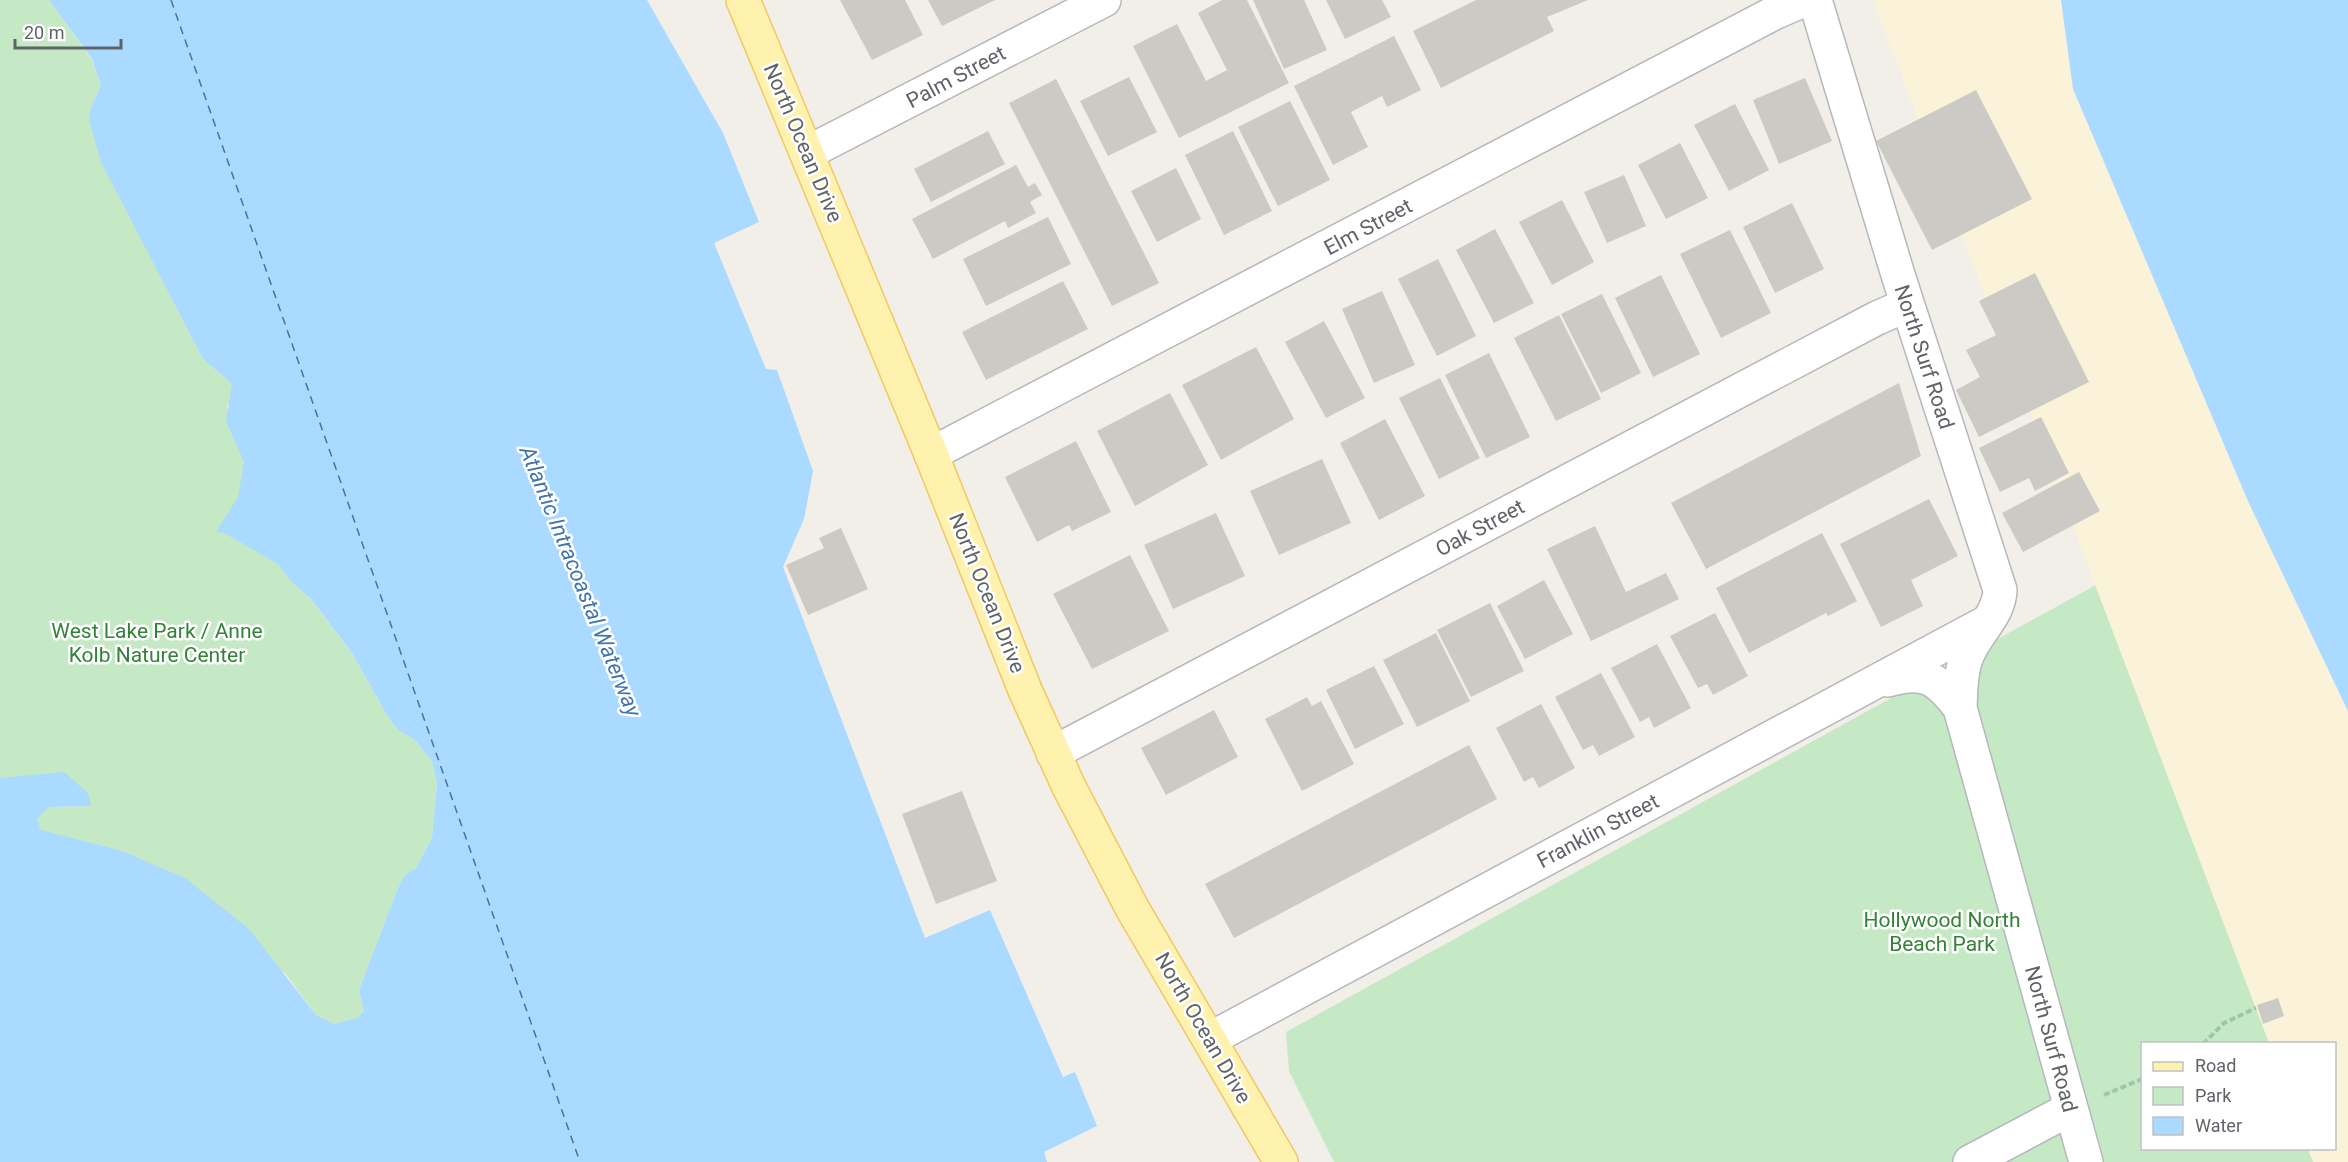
<svg xmlns="http://www.w3.org/2000/svg" width="2348" height="1162" font-family="Roboto,sans-serif">
	<style>
		.green { fill: #c5e8c5; fill-rule: evenodd }
		.sand { fill: #fbf3d9 }
		.water { fill: #aadaff }
		.lines { fill: none; stroke-linecap: round; stroke-linejoin: round }
		.ferry { stroke: #4174aa; stroke-width: 1.5; stroke-dasharray: 8 6; stroke-linecap: butt }
		.building { fill: #cccac5 }
		.minor-casing { stroke: #b5b8bc; stroke-width: 36 }
		.major-casing { stroke: #f2c960; stroke-width: 36 }
		.path { stroke: #9cc7a9; stroke-width: 4; stroke-dasharray: 6 3; stroke-linecap: butt }
		.minor { stroke: #fff; stroke-width: 33 }
		.major { stroke: #fff2af; stroke-width: 33 }
		.labels { text-anchor: middle; stroke-width: 5; stroke-linejoin: round; paint-order: stroke }
		.street-label { font-size: 21px; fill: #5f6368; stroke: #fff }
		.park-label { font-size: 21px; fill: #348238; stroke: #fff }
		.water-label { font-size: 22px; font-style: italic; fill: #4174aa; stroke: #fff }
	</style>
	<rect width="100%" height="100%" fill="#f1efe8"/>
	<path class="green" d="M 0,0 L 49,0 L 92,60 L 101,85 L 91,107 L 165,285 L 203,359 L 232,384 L 232,396 L 227,407 L 307,595 L 352,653 L 388,717 L 398,730 L 414,739 L 432,761 L 437,783 L 432,838 L 416,868 L 405,875 L 398,888 L 359,990 L 364,1011 L 357,1018 L 334,1024 L 316,1015 L 285,973 L 61,836 L 41,830 L 37,819 L 49,807 L 91,806 L 0,780 Z
		M 2248,501 L 2348,711 L 2348,1162 L 1334,1162 L 1289,1071 L 1286,1032 ZM 2142,1044 L 2334,1044 L 2334,1148 L 2142,1148 Z"/>
	<path class="sand" d="M 1873,0 L 2061,0 L 2073,89 L 2248,501 L 2348,711 L 2348,1162 L 2313,1162 L 2308,1149 L 2334,1148 L 2334,1044 L 2269,1043 Z"/>
	<path class="water" d="M 49,0 L 647,0 L 723,133 L 759,222 L 714,243 L 766,369 L 777,370 L 813,471 L 804,519 L 783,567 L 925,938 L 990,910 L 1063,1077 L 1075,1072 L 1097,1126 L 1044,1152 L 1047,1162 L 0,1162 L 0,778 L 64,772 L 88,793 L 91,806 L 49,807 L 37,819 L 41,830 L 122,851 L 185,878 L 249,929 L 316,1015 L 334,1024 L 357,1018 L 364,1011 L 359,990 L 398,888 L 405,875 L 416,868 L 432,838 L 437,783 L 432,761 L 414,739 L 398,730 L 388,717 L 352,653 L 310,598 L 291,581 L 278,564 L 224,533 L 216,532 L 238,497 L 244,462 L 226,421 L 232,384 L 203,359 L 101,162 L 89,119 L 91,107 L 101,85 L 92,59 Z
		M 2061,0 L 2348,0 L 2348,711 L 2248,501 L 2073,89 Z"/>
	<g class="lines">
		<path class="ferry" d="M 171,0 L 580,1162"/>
	</g>
	<path class="building" d="M 840,0 L 905,0 L 923,35 L 872,60 Z
		M 928,0 L 995,0 L 942,26 Z
		M 1222,0 L 1247,0 L 1289,83 L 1179,138 L 1133,46 L 1177,24 L 1206,81 L 1227,70 L 1198,13 Z
		M 1253,0 L 1304,0 L 1327,50 L 1284,69 Z
		M 1326,0 L 1382,0 L 1391,17 L 1345,39 Z
		M 1476,0 L 1588,0 L 1547,17 L 1554,31 L 1441,88 L 1413,31 Z
		M 1394,36 L 1421,90 L 1387,107 L 1382,96 L 1351,112 L 1368,147 L 1333,165 L 1294,86 Z
		M 1129,77 L 1157,132 L 1108,156 L 1080,101 Z
		M 1805,78 L 1832,141 L 1779,164 L 1753,100 Z
		M 1056,79 L 1159,283 L 1112,306 L 1009,103 Z
		M 1976,90 L 2032,199 L 1932,250 L 1876,141 Z
		M 1290,101 L 1330,180 L 1278,206 L 1238,127 Z
		M 1735,104 L 1769,170 L 1729,191 L 1694,125 Z
		M 988,131 L 1005,164 L 931,202 L 914,169 Z
		M 1233,131 L 1272,211 L 1224,235 L 1185,155 Z
		M 1680,143 L 1708,198 L 1666,219 L 1638,165 Z
		M 1016,165 L 1028,187 L 1035,183 L 1042,195 L 1030,202 L 1036,213 L 1008,228 L 1005,221 L 933,259 L 912,219 Z
		M 1176,168 L 1201,219 L 1157,242 L 1131,191 Z
		M 1624,175 L 1646,226 L 1607,243 L 1584,192 Z
		M 1562,200 L 1594,262 L 1552,285 L 1519,222 Z
		M 1792,203 L 1824,269 L 1775,293 L 1743,227 Z
		M 1048,217 L 1071,264 L 986,306 L 963,259 Z
		M 1495,229 L 1534,303 L 1494,323 L 1456,250 Z
		M 1730,230 L 1771,313 L 1721,338 L 1680,254 Z
		M 1438,259 L 1476,336 L 1437,356 L 1398,279 Z
		M 2035,273 L 2089,382 L 1979,437 L 1956,390 L 1980,377 L 1966,350 L 1996,335 L 1979,301 Z
		M 1661,275 L 1700,354 L 1653,377 L 1615,298 Z
		M 1063,281 L 1088,329 L 986,380 L 962,332 Z
		M 1382,291 L 1415,365 L 1374,383 L 1342,309 Z
		M 1602,294 L 1641,373 L 1601,393 L 1561,314 Z
		M 1559,315 L 1601,399 L 1556,421 L 1514,338 Z
		M 1324,321 L 1365,398 L 1326,418 L 1285,342 Z
		M 1256,347 L 1294,419 L 1221,460 L 1182,385 Z
		M 1489,353 L 1530,437 L 1486,458 L 1445,375 Z
		M 1440,378 L 1480,458 L 1439,479 L 1399,398 Z
		M 1899,383 L 1921,456 L 1706,569 L 1671,503 Z
		M 1170,393 L 1208,465 L 1135,506 L 1097,431 Z
		M 2041,417 L 2069,473 L 2035,491 L 2029,478 L 2000,492 L 1979,448 Z
		M 1385,419 L 1425,496 L 1379,520 L 1340,443 Z
		M 1076,441 L 1111,512 L 1072,531 L 1069,525 L 1037,542 L 1005,477 Z
		M 1322,459 L 1351,523 L 1279,555 L 1250,491 Z
		M 2079,472 L 2100,511 L 2023,552 L 2002,513 Z
		M 1929,499 L 1958,556 L 1911,580 L 1923,606 L 1881,627 L 1840,544 Z
		M 1216,513 L 1245,576 L 1173,609 L 1144,545 Z
		M 1595,526 L 1626,592 L 1666,573 L 1679,599 L 1591,641 L 1547,549 Z
		M 841,528 L 868,589 L 808,615 L 786,565 L 824,548 L 819,538 Z
		M 1822,533 L 1857,601 L 1828,616 L 1826,613 L 1749,653 L 1716,588 Z
		M 1130,555 L 1169,631 L 1092,669 L 1053,594 Z
		M 1544,580 L 1573,634 L 1525,659 L 1497,606 Z
		M 1490,603 L 1524,671 L 1471,697 L 1437,630 Z
		M 1715,613 L 1748,676 L 1713,695 L 1707,684 L 1698,688 L 1670,636 Z
		M 1436,633 L 1470,701 L 1417,727 L 1383,660 Z
		M 1657,644 L 1691,708 L 1654,728 L 1649,717 L 1640,722 L 1611,668 Z
		M 1374,666 L 1404,724 L 1355,749 L 1326,690 Z
		M 1601,673 L 1635,737 L 1599,756 L 1593,745 L 1583,750 L 1555,697 Z
		M 1307,697 L 1312,706 L 1321,701 L 1354,764 L 1302,791 L 1265,719 Z
		M 1541,704 L 1575,768 L 1539,788 L 1533,777 L 1524,782 L 1496,728 Z
		M 1214,710 L 1238,757 L 1166,795 L 1141,748 Z
		M 1469,745 L 1497,799 L 1234,938 L 1205,884 Z
		M 962,791 L 997,881 L 936,904 L 902,814 Z
		M 2278,998 L 2284,1016 L 2263,1024 L 2257,1005 Z"/>
	<g class="lines">
		<g class="minor-casing">
			<path id="minor" d="M 1815,0 L 1899,278 L 2000,590 C 1999,616 1976,632 1967,656 C 1960,672 1961,691 1960,708 L 2086,1162
				M 807,153 L 1104,0
				M 931,454 L 1776,12 L 1804,0
				M 1888,680 C 1925,669 1938,679 1960,708
				M 1053,753 L 1877,318 L 1907,305
				M 1210,1039 L 1985,623
				M 1970,1162 L 2070,1109"/>
		</g>
		<g class="major-casing">
			<path id="major" d="M 743,0 L 931,454 L 1025,690 L 1069,787 L 1132,908 L 1281,1162"/>
		</g>
		<path class="path" d="M 2203,1044 L 2224,1023 L 2256,1008
			M 2104,1095 L 2142,1079"/>
		<use href="#minor" class="minor"/>
		<use href="#major" class="major"/>
	</g>
	<g class="labels">
		<g class="street-label">
			<text transform="translate(956 77) rotate(-28)" y="7">Palm Street</text>
			<text transform="translate(803 143) rotate(67)" y="7">North Ocean Drive</text>
			<text transform="translate(1368 227) rotate(-28)" y="7">Elm Street</text>
			<text transform="translate(1924 357) rotate(72)" y="7">North Surf Road</text>
			<text transform="translate(1480 528) rotate(-28)" y="7">Oak Street</text>
			<text transform="translate(987 593) rotate(68)" y="7">North Ocean Drive</text>
			<text transform="translate(1598 831) rotate(-28)" y="7">Franklin Street</text>
			<text transform="translate(1203 1028) rotate(60)" y="7">North Ocean Drive</text>
			<text transform="translate(2051 1039) rotate(75)" y="7">North Surf Road</text>
		</g>
		<g class="park-label">
			<text x="157" y="638">West Lake Park / Anne<tspan x="157" dy="24">Kolb Nature Center</tspan></text>
			<text x="1942" y="927">Hollywood North<tspan x="1942" dy="24">Beach Park</tspan></text>
		</g>
		<g class="water-label">
			<text transform="translate(581 581) rotate(68)" y="8">Atlantic Intracoastal Waterway</text>
		</g>
	</g>
	<rect x="2141" y="1042" width="195" height="108" fill="#ffffff" stroke="#bfc1c3" stroke-width="1.5"/>
	<rect x="2153" y="1062" width="30" height="9" fill="#fff2af" stroke="#bfc1c3" stroke-width="1.5"/>
	<text x="2195" y="1072" font-size="18" fill="#5f6368">Road</text>
	<rect x="2153" y="1087" width="30" height="18" fill="#c5e8c5" stroke="#bfc1c3" stroke-width="1.5"/>
	<text x="2195" y="1102" font-size="18" fill="#5f6368">Park</text>
	<rect x="2153" y="1117" width="30" height="18" fill="#aadaff" stroke="#bfc1c3" stroke-width="1.5"/>
	<text x="2195" y="1132" font-size="18" fill="#5f6368">Water</text>
	<path d="M15 39v9h106v-9" fill="none" stroke="#5f6368" stroke-width="3"/>
	<text x="24" y="39" font-size="18" fill="#5f6368" stroke="#ffffff" stroke-width="4.5" paint-order="stroke">20 m</text>
</svg>
